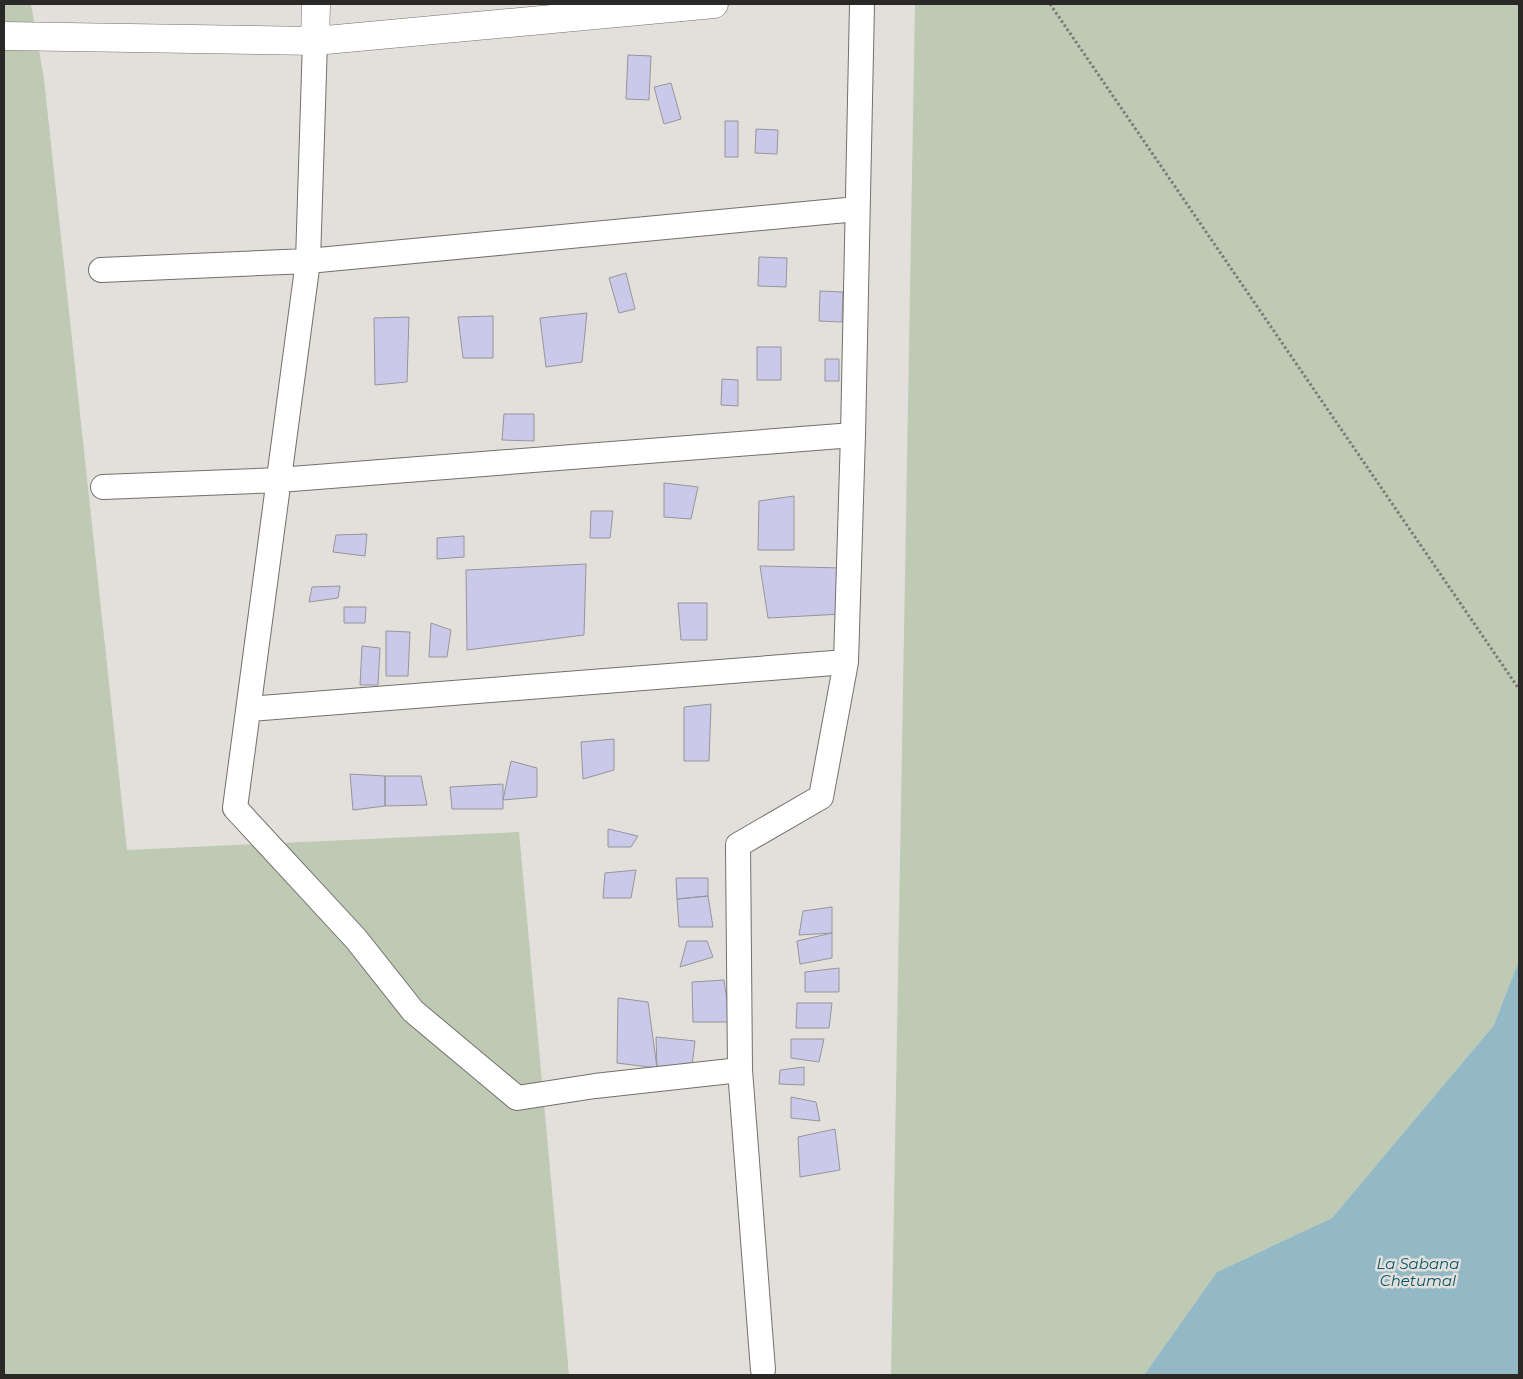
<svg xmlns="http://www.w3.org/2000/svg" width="1523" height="1379" font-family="Montserrat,sans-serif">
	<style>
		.green { fill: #becab4 }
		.water { fill: #92b9c5 }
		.building { fill: #cbc9e9; stroke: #969599 }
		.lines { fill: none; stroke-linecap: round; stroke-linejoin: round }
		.minor-casing { stroke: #73706c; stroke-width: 26 }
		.tertiary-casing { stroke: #73706c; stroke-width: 29 }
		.path { stroke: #7d7b79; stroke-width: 3; stroke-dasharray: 2.5 2.5; stroke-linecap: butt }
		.minor { stroke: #fff; stroke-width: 24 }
		.tertiary { stroke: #fff; stroke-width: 28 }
		.labels { text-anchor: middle; stroke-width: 5; stroke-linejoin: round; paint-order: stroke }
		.water-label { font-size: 15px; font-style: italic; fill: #035769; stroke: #e3e0dc }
	</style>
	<rect width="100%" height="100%" fill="#e3e0dc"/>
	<path class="green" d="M 4,4 L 31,4 L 44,79 L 127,850 L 519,832 L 569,1375 L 4,1375 Z
		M 915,4 L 1519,4 L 1519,960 L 1494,1025 L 1332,1218 L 1217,1272 L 1144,1375 L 891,1375 Z"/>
	<path class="water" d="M 1519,960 L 1519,1375 L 1144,1375 L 1217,1272 L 1332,1218 L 1494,1025 Z"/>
	<path class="building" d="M 628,55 L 651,56 L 649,100 L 626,99 Z
		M 671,83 L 681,119 L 664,124 L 654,87 Z
		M 725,121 L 738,121 L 738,157 L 725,157 Z
		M 756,129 L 778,130 L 777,154 L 755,153 Z
		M 759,257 L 787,258 L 786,287 L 758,286 Z
		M 626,273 L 635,309 L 619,313 L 609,278 Z
		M 820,291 L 843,292 L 842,322 L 819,321 Z
		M 587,313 L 582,362 L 546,367 L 540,318 Z
		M 493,316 L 493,358 L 463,358 L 458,317 Z
		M 409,317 L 407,382 L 375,385 L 374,318 Z
		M 757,347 L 781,347 L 781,380 L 757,380 Z
		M 825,359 L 839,359 L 839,381 L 825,381 Z
		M 722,379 L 738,380 L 738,406 L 721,405 Z
		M 504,414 L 534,414 L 534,441 L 502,440 Z
		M 664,483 L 698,487 L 691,519 L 664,517 Z
		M 794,496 L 794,550 L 758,550 L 759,501 Z
		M 591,511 L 613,511 L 610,538 L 590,538 Z
		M 367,534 L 365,556 L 333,552 L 336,535 Z
		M 464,536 L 464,557 L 437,559 L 437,538 Z
		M 586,564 L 584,635 L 467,650 L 466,570 Z
		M 760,566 L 842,568 L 842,614 L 768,618 Z
		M 340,586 L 338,598 L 309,602 L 312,587 Z
		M 678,603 L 707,603 L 707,640 L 681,640 Z
		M 344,607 L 366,607 L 365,623 L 344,623 Z
		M 431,623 L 451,630 L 447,657 L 429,657 Z
		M 386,631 L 410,632 L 408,676 L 386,676 Z
		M 362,646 L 380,648 L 378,685 L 360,685 Z
		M 711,704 L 709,761 L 684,761 L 684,707 Z
		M 614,739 L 614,770 L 583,779 L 581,742 Z
		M 511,761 L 537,768 L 537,797 L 503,800 Z
		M 350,774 L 385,776 L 385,806 L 353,810 Z
		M 385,776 L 421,776 L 427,805 L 385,806 Z
		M 503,784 L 503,809 L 452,809 L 450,787 Z
		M 608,829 L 638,836 L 631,847 L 608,847 Z
		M 636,870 L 631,898 L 603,898 L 605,873 Z
		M 676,878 L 708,878 L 708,896 L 677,899 Z
		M 708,896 L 713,927 L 679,927 L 677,899 Z
		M 832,907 L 832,933 L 799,935 L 803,911 Z
		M 832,933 L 832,958 L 800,964 L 797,941 Z
		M 687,941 L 707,941 L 713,957 L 680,967 Z
		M 839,968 L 839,992 L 805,992 L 805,972 Z
		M 724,980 L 730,1022 L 693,1022 L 692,982 Z
		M 618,998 L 648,1002 L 657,1068 L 617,1063 Z
		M 797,1003 L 832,1003 L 829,1028 L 796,1028 Z
		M 656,1037 L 695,1041 L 692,1066 L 657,1068 Z
		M 791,1039 L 824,1039 L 819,1062 L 791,1058 Z
		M 804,1067 L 804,1085 L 779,1084 L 780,1070 Z
		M 791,1097 L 816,1102 L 820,1121 L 791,1118 Z
		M 835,1129 L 840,1170 L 800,1177 L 798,1137 Z"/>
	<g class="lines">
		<g class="minor-casing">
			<path id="minor" d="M 315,41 L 308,261 L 235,808 L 356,939 L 413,1011 L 517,1098 L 595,1086 L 740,1070
				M 101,270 L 308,261 L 857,209
				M 103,487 L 279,480 L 853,435
				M 249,709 L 846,662
				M 763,1370 L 740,1070 L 738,845 L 821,797 L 846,662 L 853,435 L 862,4"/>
		</g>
		<g class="tertiary-casing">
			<path id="tertiary" d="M 4,36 L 315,41 L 714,4
				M 315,41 L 316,4"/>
		</g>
		<path class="path" d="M 1050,4 L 1519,689"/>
		<use href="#minor" class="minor"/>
		<use href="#tertiary" class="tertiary"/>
	</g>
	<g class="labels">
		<g class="water-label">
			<text x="1418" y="1269">La Sabana<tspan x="1418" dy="17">Chetumal</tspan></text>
		</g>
	</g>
	<rect width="1523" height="1379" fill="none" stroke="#2a2928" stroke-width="10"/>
</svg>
